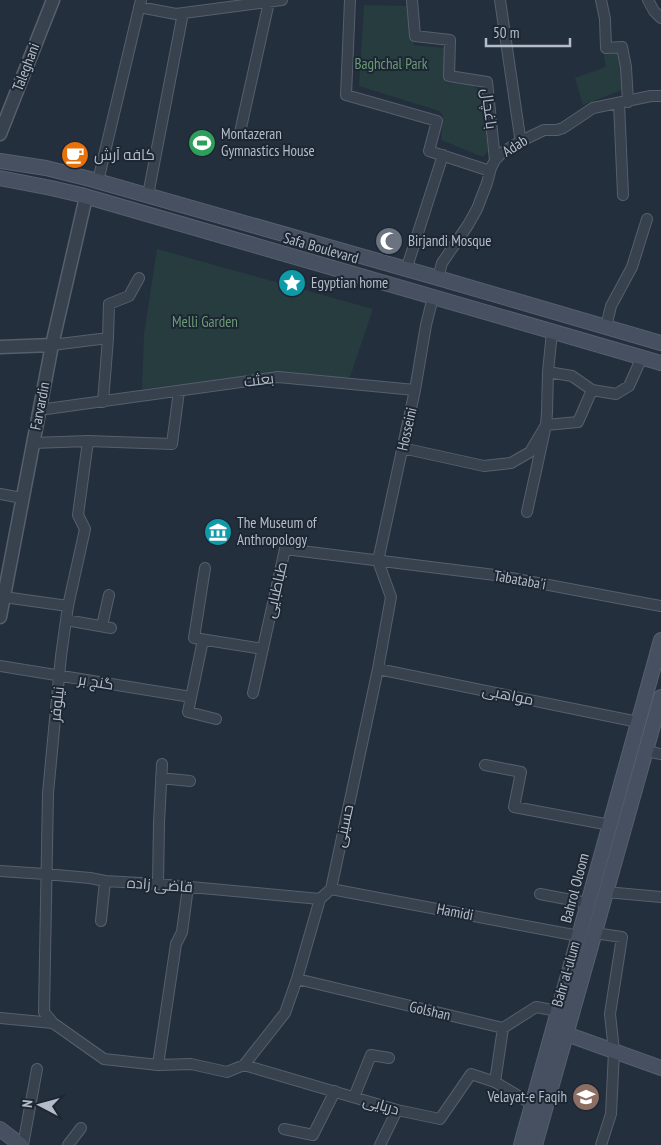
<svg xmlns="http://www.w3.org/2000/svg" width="661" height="1145" font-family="'PT Sans Narrow',Cairo,sans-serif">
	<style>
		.green { fill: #263c3f }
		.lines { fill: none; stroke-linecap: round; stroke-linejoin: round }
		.minor-casing { stroke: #565f6c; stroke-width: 12 }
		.tertiary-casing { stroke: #565f6c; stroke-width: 15 }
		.secondary-casing { stroke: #565f6c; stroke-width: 16 }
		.minor { stroke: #38414e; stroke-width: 10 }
		.tertiary { stroke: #38414e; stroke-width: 12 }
		.secondary { stroke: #465061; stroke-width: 14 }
		.labels { text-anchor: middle; stroke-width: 4; stroke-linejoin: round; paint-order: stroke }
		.park-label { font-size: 15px; fill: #6b9a76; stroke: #1d2633 }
		.street-label { font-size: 15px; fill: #b4bcc9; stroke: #1d2633 }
		.poi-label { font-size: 15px; fill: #b4bcc9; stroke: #1d2633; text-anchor: start }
	</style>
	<rect width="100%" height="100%" fill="#242f3e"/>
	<path class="green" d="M 364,5 L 408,6 L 414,45 L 444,48 L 446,83 L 472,84 L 482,94 L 488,151 L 483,157 L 441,140 L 443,116 L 439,111 L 359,86 Z
		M 603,50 L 619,51 L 624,89 L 583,105 L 575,78 L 606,67 Z
		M 157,249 L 373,309 L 350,377 L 247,377 L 142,389 L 144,334 Z"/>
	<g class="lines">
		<g class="minor-casing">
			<path id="minor" d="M 350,0 L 346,95 L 437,121 L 429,151 L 490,171
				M 412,0 L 415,36 L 450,40 L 449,76 L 487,82 L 495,160
				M 500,0 L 520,137 L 522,141
				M 601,0 L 605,19 L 606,48 L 622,47 L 626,67 L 628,102
				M 648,0 L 654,11 L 661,18
				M 139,7 L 176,14 L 282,0
				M 619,103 L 623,195
				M 240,132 L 269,2
				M 98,181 L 141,0
				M 148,195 L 183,13
				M 406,270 L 443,155
				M 438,278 L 442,263 L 468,225 L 477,209 L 487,183 L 491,168 L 495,160 L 503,152 L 519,142 L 544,130 L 557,130 L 563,128 L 593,108 L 651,96 L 661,96
				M 606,327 L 611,306 L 632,267 L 647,219
				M 52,345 L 108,338
				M 548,372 L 572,376 L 592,390 L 616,394 L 629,386 L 642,357
				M 103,402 L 108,338 L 109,304 L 129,296 L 139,278
				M 39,410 L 278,377 L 415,390
				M 88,441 L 172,444 L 179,391
				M 33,443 L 88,441 L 78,515 L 85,529 L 68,606 L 61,656 L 48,793 L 44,1012 L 53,1023
				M 402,448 L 484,466 L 511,463 L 530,452 L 546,425 L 578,422 L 592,390
				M 0,494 L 22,498
				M 527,512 L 546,425 L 547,412 L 548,372 L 552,332
				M 378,561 L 415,390 L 426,325 L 433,297
				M 205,568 L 194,638 L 263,649
				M 4,597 L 68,606
				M 66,620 L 111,628
				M 102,626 L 109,595
				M 203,640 L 188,712 L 216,719
				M 0,666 L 191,697
				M 378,669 L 638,722
				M 253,693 L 285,549 L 495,575 L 661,606
				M 646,751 L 661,754
				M 485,765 L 521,772 L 514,807 L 610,825
				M 161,778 L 190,781
				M 0,871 L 45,874 L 90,878 L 105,881 L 158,884 L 320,899
				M 158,884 L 159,823 L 162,764
				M 331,889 L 579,936
				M 606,892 L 661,897
				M 540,894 L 587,903
				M 101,921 L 105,881
				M 594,933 L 622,937 L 610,1014 L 614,1051 L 611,1114 L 601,1145
				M 297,979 L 503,1028 L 536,1007 L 558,1011
				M 0,1018 L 53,1023 L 104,1059 L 158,1065 L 191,1064 L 227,1072 L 244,1065 L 285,1013 L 297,979 L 320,899 L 331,889 L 378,669 L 391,597 L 378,561
				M 158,1065 L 176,944 L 182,932 L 188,887
				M 244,1065 L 397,1110 L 440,1119 L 471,1074 L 495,1082 L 532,1104
				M 495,1082 L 503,1028
				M 354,1097 L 371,1055 L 389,1058
				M 284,1129 L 313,1135 L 335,1091
				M 23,1145 L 37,1069
				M 68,1145 L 81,1128
				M 380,1145 L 397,1110"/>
		</g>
		<g class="tertiary-casing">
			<path id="tertiary" d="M 0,134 L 53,0
				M 0,347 L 52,345
				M 0,617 L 52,345 L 86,197"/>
		</g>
		<g class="secondary-casing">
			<path id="secondary" d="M 0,161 L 46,168 L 90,179 L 438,278 L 661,343
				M 0,178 L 51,188 L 81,195 L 661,363
				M 558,1031 L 661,1068
				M 0,1129 L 21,1145
				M 521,1145 L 661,640
				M 535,1145 L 661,697"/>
		</g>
		<use href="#minor" class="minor"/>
		<use href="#tertiary" class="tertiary"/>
		<use href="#secondary" class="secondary"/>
	</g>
	<defs>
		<g id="stadium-disc" transform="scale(1.4375)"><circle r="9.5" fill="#2e9e5b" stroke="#1d2633"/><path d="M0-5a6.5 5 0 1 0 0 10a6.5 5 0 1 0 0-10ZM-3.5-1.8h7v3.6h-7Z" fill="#fff"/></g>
		<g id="cafe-disc" transform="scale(1.4375)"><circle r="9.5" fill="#e8710a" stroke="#1d2633"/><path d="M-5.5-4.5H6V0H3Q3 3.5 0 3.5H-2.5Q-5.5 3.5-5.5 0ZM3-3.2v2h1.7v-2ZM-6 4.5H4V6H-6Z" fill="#fff"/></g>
		<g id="mosque-disc" transform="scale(1.4375)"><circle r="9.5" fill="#6b7280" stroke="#1d2633"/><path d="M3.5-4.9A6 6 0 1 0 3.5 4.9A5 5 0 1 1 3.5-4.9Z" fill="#fff"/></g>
		<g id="sight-disc" transform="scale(1.4375)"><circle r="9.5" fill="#0f9aa8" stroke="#1d2633"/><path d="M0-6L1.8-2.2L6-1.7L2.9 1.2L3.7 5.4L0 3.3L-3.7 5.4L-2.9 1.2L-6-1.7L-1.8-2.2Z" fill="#fff"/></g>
		<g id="museum-disc" transform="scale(1.4375)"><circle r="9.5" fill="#0f9aa8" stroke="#1d2633"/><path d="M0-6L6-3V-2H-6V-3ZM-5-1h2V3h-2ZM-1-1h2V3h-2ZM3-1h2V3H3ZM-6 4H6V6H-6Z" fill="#fff"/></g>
		<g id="school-disc" transform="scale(1.4375)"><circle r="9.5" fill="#8d6e63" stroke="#1d2633"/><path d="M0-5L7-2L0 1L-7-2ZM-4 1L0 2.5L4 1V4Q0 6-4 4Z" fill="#fff"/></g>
	</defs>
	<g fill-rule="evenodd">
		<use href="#stadium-disc" x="202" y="143"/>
		<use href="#cafe-disc" x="75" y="155"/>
		<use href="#mosque-disc" x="389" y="241"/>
		<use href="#sight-disc" x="292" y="283"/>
		<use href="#museum-disc" x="218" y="532"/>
		<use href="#school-disc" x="586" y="1097"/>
	</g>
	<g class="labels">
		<g class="park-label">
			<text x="391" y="69">Baghchal Park</text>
			<text x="205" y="327">Melli Garden</text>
		</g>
		<g class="street-label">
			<text transform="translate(26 67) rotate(-69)" y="5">Taleghani</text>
			<text transform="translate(489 109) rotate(83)" y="5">باغچال</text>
			<text transform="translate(515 146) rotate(-32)" y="5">Adab</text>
			<text transform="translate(321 248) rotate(16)" y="5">Safa Boulevard</text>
			<text transform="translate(259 380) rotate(-7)" y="5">بعثت</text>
			<text transform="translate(40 406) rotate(-79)" y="5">Farvardin</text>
			<text transform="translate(407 429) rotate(-77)" y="5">Hosseini</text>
			<text transform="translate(520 580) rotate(10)" y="5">Tabataba'i</text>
			<text transform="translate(276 590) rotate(-77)" y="5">طباطبایی</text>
			<text transform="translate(96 682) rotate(9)" y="5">گنج بر</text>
			<text transform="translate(508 695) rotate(12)" y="5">مواهبی</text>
			<text transform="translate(57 704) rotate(-84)" y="5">نیلوفر</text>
			<text transform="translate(344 826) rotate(-78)" y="5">حسینی</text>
			<text transform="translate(160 885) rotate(4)" y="5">قاضی زاده</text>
			<text transform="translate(575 888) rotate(-75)" y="5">Bahrol Oloom</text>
			<text transform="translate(455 912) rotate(11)" y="5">Hamidi</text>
			<text transform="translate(566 974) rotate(-74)" y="5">Bahr al-ulum</text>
			<text transform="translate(430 1011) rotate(13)" y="5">Golshan</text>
			<text transform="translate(381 1105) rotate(16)" y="5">دریایی</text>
		</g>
		<g class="poi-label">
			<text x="221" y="139">Montazeran<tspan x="221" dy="17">Gymnastics House</tspan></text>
			<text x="94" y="160">کافه آرش</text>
			<text x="408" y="246">Birjandi Mosque</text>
			<text x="311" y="288">Egyptian home</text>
			<text x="237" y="528">The Museum of<tspan x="237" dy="17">Anthropology</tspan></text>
			<text x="567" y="1102" text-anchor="end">Velayat-e Faqih</text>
		</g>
	</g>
	<g transform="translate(40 1105) rotate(276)" stroke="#1d2633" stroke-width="4" paint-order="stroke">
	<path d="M0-4L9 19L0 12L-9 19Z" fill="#b4bcc9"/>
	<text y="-8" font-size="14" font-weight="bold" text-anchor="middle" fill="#b4bcc9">N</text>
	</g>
	<path d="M486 38v8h84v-8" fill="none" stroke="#b4bcc9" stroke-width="2.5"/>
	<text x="493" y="38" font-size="15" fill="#b4bcc9" stroke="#1d2633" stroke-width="4" paint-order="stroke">50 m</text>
</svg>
